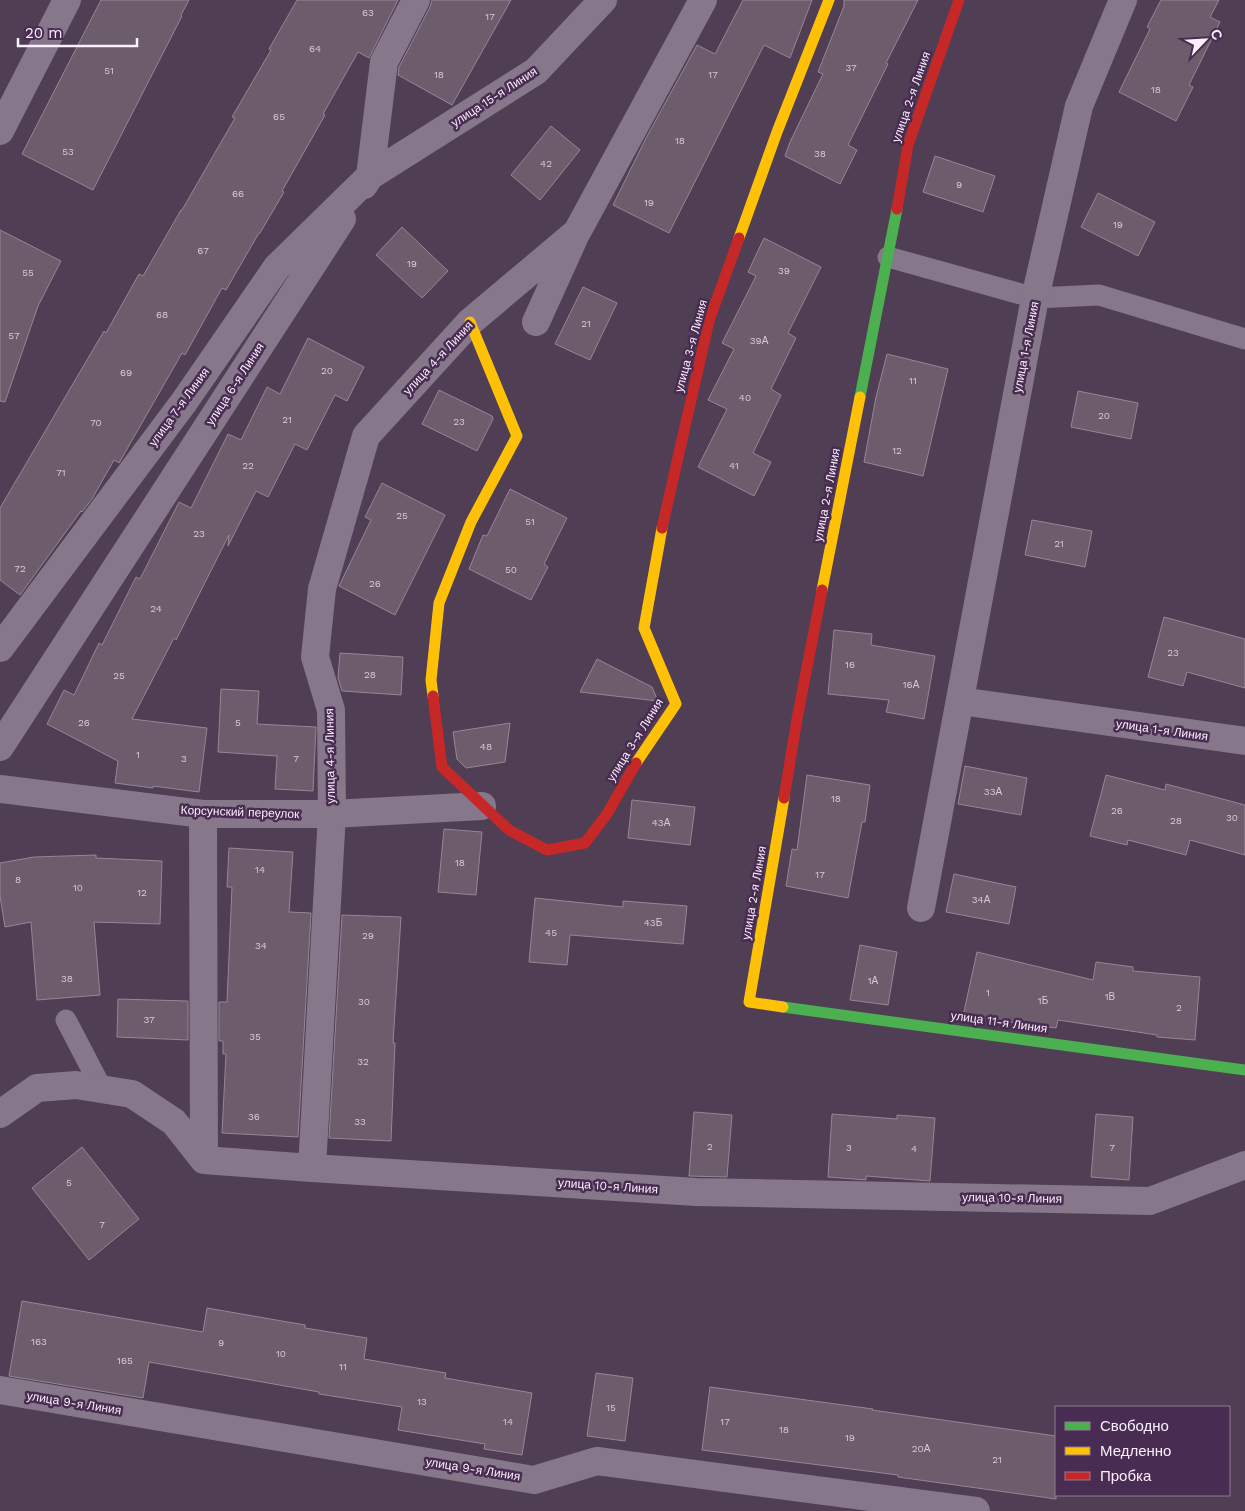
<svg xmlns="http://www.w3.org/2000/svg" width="1245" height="1511" font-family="'Work Sans',sans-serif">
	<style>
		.building { fill: #6d5c6c; stroke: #978696 }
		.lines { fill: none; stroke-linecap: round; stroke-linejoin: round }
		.lane { stroke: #86778b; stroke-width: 21 }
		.street { stroke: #86778b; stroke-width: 28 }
		.fast { stroke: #4caf50; stroke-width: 11 }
		.slow { stroke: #ffc107; stroke-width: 11 }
		.jam { stroke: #c62828; stroke-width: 11 }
		.labels { text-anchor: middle; stroke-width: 5; stroke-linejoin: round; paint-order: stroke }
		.number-label { font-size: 10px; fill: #d8cad9 }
		.street-label { font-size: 12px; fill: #fbeffd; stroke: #492c51 }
	</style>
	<rect width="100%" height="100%" fill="#4f3e54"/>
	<path class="building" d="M 101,0 L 189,0 L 181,15 L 182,16 L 93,190 L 22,154 Z
		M 297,0 L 398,0 L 369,58 L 358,52 L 323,114 L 325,115 L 282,191 L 284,192 L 260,233 L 259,233 L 226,290 L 222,288 L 185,355 L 182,353 L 119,463 L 114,460 L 92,499 L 82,512 L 81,511 L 20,595 L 0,580 L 0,508 L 104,331 L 106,333 L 139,274 L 143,276 L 181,210 L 182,210 L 235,118 L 232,117 L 271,50 L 269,49 Z
		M 432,0 L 511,0 L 452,105 L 398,75 L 399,67 L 430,7 Z
		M 743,0 L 812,0 L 790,58 L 764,45 L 669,233 L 613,205 L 646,138 L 697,45 L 715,54 Z
		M 844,0 L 918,0 L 886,63 L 888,64 L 848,145 L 857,150 L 840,184 L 785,156 L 790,142 L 823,74 L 818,72 L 844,6 Z
		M 1161,0 L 1219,0 L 1210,17 L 1220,22 L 1189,85 L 1193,87 L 1176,121 L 1119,92 L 1150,29 L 1147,27 Z
		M 551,126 L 580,150 L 540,200 L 511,175 Z
		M 935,156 L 995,176 L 983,212 L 923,192 Z
		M 1098,193 L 1155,222 L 1138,256 L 1081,227 Z
		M 402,227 L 448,271 L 422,298 L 376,255 Z
		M 0,230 L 61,261 L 38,306 L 5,402 L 0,401 Z
		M 764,238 L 821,267 L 788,333 L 796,338 L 771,389 L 781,395 L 753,453 L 771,462 L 754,496 L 698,467 L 727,409 L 708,400 L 734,349 L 722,343 L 756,276 L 748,272 Z
		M 583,287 L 617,303 L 590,360 L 555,344 Z
		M 308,338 L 364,367 L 347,401 L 335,395 L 307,450 L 295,444 L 268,497 L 256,491 L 228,546 L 229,535 L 176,640 L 174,638 L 132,719 L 207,728 L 199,792 L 153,786 L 153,788 L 115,783 L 118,761 L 47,724 L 64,690 L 74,695 L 99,643 L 102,645 L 136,577 L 140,579 L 179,502 L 191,508 L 228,434 L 241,440 L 267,387 L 280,394 Z
		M 887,354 L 948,369 L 923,476 L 864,462 L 876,397 Z
		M 439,390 L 492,416 L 493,419 L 477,451 L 422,424 Z
		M 1078,391 L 1138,403 L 1131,439 L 1071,427 Z
		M 382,483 L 445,515 L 395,615 L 339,586 L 371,520 L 365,517 Z
		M 510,489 L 567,518 L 544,564 L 548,567 L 531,600 L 469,569 L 483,535 L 487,536 Z
		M 1032,520 L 1092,531 L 1085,567 L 1025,555 Z
		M 1164,617 L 1245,639 L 1245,688 L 1187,672 L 1183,686 L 1148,677 Z
		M 834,630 L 872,634 L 871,645 L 935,656 L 924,719 L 886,712 L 889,700 L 828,694 Z
		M 340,653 L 403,657 L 401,695 L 342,691 L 338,678 Z
		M 597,659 L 652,687 L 658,701 L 580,692 Z
		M 221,689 L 259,691 L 257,724 L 316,727 L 313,791 L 275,789 L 277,756 L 218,752 Z
		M 510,723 L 505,762 L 466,768 L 457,759 L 453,732 Z
		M 965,766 L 1027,778 L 1021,815 L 958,804 Z
		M 807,775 L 870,785 L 865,822 L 862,822 L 848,898 L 786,886 L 792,849 L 797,850 Z
		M 1106,775 L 1165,790 L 1166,784 L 1245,805 L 1245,855 L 1190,840 L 1186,855 L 1128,840 L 1127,845 L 1090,836 Z
		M 632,800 L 695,807 L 690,845 L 628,838 Z
		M 444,829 L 482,832 L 476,895 L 438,892 Z
		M 229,848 L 293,852 L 289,912 L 311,913 L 298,1137 L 222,1133 L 226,1054 L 223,1054 L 223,1041 L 219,1041 L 219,1002 L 227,1002 L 232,887 L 227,887 Z
		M 96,855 L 96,858 L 162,861 L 160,924 L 94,922 L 100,995 L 37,1000 L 31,922 L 5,927 L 0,896 L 0,863 L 34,857 Z
		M 954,874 L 1016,887 L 1009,924 L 946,912 Z
		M 535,898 L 623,907 L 623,901 L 687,906 L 683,944 L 570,935 L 567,965 L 529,962 Z
		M 342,915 L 401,917 L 393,1043 L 395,1043 L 391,1141 L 329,1138 Z
		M 860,945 L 897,952 L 888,1005 L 850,1000 Z
		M 977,952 L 1093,980 L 1096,962 L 1133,967 L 1133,971 L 1200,977 L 1195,1040 L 1157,1037 L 1157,1035 L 1058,1020 L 1056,1028 L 963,1016 Z
		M 118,999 L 188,1001 L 188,1040 L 117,1037 Z
		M 694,1112 L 732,1115 L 727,1177 L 689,1176 Z
		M 832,1114 L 897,1119 L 897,1115 L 935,1118 L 930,1181 L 866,1176 L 866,1180 L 828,1177 Z
		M 1096,1114 L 1133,1117 L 1129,1180 L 1091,1177 Z
		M 82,1147 L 139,1219 L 89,1260 L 32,1188 Z
		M 22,1301 L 203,1332 L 207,1308 L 305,1325 L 305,1328 L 367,1338 L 364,1359 L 446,1373 L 445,1378 L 532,1393 L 522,1455 L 484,1449 L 485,1444 L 398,1430 L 402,1407 L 319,1394 L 319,1392 L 149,1362 L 143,1398 L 9,1376 Z
		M 596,1373 L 633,1378 L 625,1441 L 587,1436 Z
		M 710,1387 L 873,1409 L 872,1410 L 1056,1436 L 1056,1499 L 898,1477 L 898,1475 L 702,1450 Z"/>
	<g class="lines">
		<path class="lane" d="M 888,257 L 1035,298 L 1099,295 L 1245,339
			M 66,1020 L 102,1089"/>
		<path class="street" d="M 0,131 L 67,0
			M 364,185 L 370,176 L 384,62 L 416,0
			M 536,322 L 574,238
			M 0,648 L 184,402 L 277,267 L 370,176 L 536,71 L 603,0
			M 960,701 L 1245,741
			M 0,747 L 342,219
			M 0,789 L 203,814 L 332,814 L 482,806
			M 203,814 L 204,1160
			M 921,908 L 1035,298 L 1079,106 L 1123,0
			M 0,1114 L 37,1088 L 76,1085 L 132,1094 L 174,1122 L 204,1160 L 312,1168 L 696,1192 L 1150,1201 L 1245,1165
			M 312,1168 L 332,814 L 331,710 L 315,657 L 322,589 L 366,436 L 470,322 L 577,232 L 703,0
			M 0,1390 L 534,1480 L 597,1461 L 976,1511"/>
		<path class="fast" d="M 860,397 L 897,209
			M 783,1007 L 1245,1070"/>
		<path class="slow" d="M 739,238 L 777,132 L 829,0
			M 822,590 L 860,397
			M 433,696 L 431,680 L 439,603 L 471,522 L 517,436 L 470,322
			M 636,763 L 676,704 L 644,628 L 662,528
			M 783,1007 L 749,1002 L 784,798"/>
		<path class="jam" d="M 897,209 L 908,145 L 959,0
			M 662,528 L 709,321 L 739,238
			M 433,696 L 442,767 L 509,830 L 547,850 L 585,843 L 607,814 L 636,763
			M 784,798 L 797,719 L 822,590"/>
	</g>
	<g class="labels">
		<g class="number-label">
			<text x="368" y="16">63</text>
			<text x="490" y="20">17</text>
			<text x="315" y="52">64</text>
			<text x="851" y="71">37</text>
			<text x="109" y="74">51</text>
			<text x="439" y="78">18</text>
			<text x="713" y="78">17</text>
			<text x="1156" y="93">18</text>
			<text x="279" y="120">65</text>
			<text x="680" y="144">18</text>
			<text x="68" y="155">53</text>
			<text x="820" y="157">38</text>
			<text x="546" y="167">42</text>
			<text x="959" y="188">9</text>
			<text x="238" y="197">66</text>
			<text x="649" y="206">19</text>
			<text x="1118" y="228">19</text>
			<text x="203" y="254">67</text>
			<text x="412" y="267">19</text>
			<text x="784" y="274">39</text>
			<text x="28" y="276">55</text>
			<text x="162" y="318">68</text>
			<text x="586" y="327">21</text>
			<text x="14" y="339">57</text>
			<text x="759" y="344">39А</text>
			<text x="327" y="374">20</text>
			<text x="126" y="376">69</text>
			<text x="913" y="384">11</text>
			<text x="745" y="401">40</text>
			<text x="1104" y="419">20</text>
			<text x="287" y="423">21</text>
			<text x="459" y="425">23</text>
			<text x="96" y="426">70</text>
			<text x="897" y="454">12</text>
			<text x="248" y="469">22</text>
			<text x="734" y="469">41</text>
			<text x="61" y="476">71</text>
			<text x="402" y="519">25</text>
			<text x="530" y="525">51</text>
			<text x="199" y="537">23</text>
			<text x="1059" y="547">21</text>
			<text x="20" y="572">72</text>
			<text x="511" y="573">50</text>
			<text x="375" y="587">26</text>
			<text x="156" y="612">24</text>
			<text x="1173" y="656">23</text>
			<text x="850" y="668">16</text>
			<text x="370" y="678">28</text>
			<text x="119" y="679">25</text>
			<text x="911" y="688">16А</text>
			<text x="84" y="726">26</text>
			<text x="238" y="726">5</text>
			<text x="486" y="750">48</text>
			<text x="138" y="758">1</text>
			<text x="184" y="762">3</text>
			<text x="296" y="762">7</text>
			<text x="993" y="795">33А</text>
			<text x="836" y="802">18</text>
			<text x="1117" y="814">26</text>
			<text x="1232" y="821">30</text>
			<text x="1176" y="824">28</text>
			<text x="661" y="826">43А</text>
			<text x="460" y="866">18</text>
			<text x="260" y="873">14</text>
			<text x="820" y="878">17</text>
			<text x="18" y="883">8</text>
			<text x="78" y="891">10</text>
			<text x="142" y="896">12</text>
			<text x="981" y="903">34А</text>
			<text x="653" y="926">43Б</text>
			<text x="551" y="936">45</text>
			<text x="368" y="939">29</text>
			<text x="261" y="949">34</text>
			<text x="67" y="982">38</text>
			<text x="873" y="984">1А</text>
			<text x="988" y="996">1</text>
			<text x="1110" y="1000">1В</text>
			<text x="1043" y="1004">1Б</text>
			<text x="364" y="1005">30</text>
			<text x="1179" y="1011">2</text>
			<text x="149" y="1023">37</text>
			<text x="255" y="1040">35</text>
			<text x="363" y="1065">32</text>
			<text x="254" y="1120">36</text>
			<text x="360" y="1125">33</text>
			<text x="710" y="1150">2</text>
			<text x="849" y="1151">3</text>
			<text x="1112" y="1151">7</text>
			<text x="914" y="1152">4</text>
			<text x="69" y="1186">5</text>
			<text x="102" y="1228">7</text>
			<text x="39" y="1345">163</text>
			<text x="221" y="1346">9</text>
			<text x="281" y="1357">10</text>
			<text x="125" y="1364">165</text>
			<text x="343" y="1370">11</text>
			<text x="422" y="1405">13</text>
			<text x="611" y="1411">15</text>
			<text x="508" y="1425">14</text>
			<text x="725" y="1425">17</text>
			<text x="784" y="1433">18</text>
			<text x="850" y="1441">19</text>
			<text x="921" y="1452">20А</text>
			<text x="997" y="1463">21</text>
		</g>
		<g class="street-label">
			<text transform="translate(494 97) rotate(-33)" y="4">улица 15-я Линия</text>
			<text transform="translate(911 97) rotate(-71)" y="4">улица 2-я Линия</text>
			<text transform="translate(691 346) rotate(-75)" y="4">улица 3-я Линия</text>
			<text transform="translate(1026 347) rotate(-79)" y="4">улица 1-я Линия</text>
			<text transform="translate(438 358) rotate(-47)" y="4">улица 4-я Линия</text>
			<text transform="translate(235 384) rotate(-57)" y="4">улица 6-я Линия</text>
			<text transform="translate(179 407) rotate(-54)" y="4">улица 7-я Линия</text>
			<text transform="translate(827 495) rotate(-79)" y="4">улица 2-я Линия</text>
			<text transform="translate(1162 730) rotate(8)" y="4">улица 1-я Линия</text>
			<text transform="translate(635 740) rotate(-58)" y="4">улица 3-я Линия</text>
			<text transform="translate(330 756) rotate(-91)" y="4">улица 4-я Линия</text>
			<text transform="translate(240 812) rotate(2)" y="4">Корсунский переулок</text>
			<text transform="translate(754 893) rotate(-80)" y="4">улица 2-я Линия</text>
			<text transform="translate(999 1022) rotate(8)" y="4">улица 11-я Линия</text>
			<text transform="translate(608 1186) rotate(4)" y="4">улица 10-я Линия</text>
			<text transform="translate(1012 1198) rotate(1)" y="4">улица 10-я Линия</text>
			<text transform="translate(74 1403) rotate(9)" y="4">улица 9-я Линия</text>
			<text transform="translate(473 1469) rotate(9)" y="4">улица 9-я Линия</text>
		</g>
	</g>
	<rect x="1055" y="1406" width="175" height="90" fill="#492c51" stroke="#907a96"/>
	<rect x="1065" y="1422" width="25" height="8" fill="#4caf50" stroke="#907a96"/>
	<text x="1100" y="1431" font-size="15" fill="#fbeffd">Свободно</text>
	<rect x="1065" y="1447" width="25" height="8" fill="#ffc107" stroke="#907a96"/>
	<text x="1100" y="1456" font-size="15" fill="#fbeffd">Медленно</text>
	<rect x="1065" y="1472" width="25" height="8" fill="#c62828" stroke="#907a96"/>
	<text x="1100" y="1481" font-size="15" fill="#fbeffd">Пробка</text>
	<g transform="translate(1205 40) rotate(65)" stroke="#492c51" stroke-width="4" paint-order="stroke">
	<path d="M0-4L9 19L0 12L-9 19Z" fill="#fbeffd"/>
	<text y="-8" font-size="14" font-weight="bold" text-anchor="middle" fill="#fbeffd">С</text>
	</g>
	<path d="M18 38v8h119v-8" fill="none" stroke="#fbeffd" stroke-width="2.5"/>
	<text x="25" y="38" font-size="15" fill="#fbeffd" stroke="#492c51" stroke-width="4" paint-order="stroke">20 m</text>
</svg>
